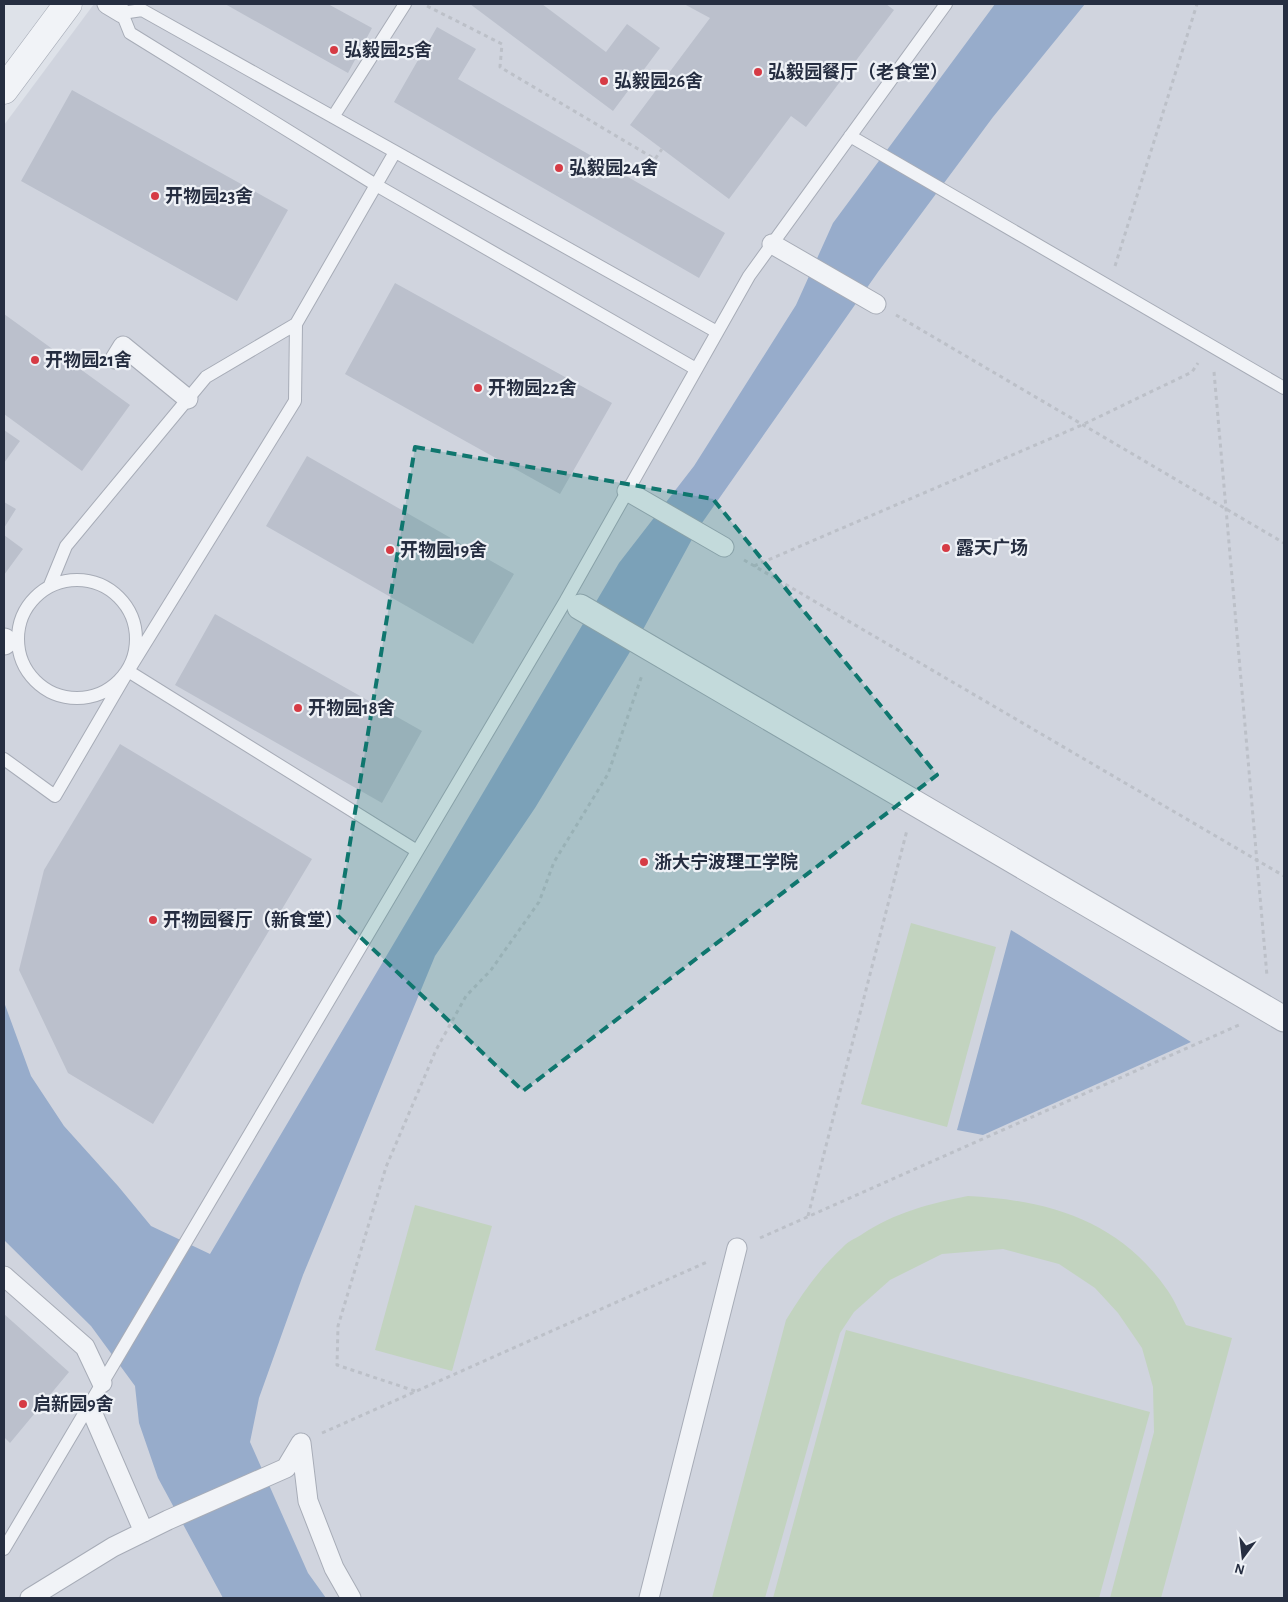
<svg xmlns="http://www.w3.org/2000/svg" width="1288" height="1602" font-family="'Alegreya Sans','Noto Sans SC',sans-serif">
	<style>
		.built { fill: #d0d4de }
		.green { fill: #c2d3bf }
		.water { fill: #97accb }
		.building { fill: #bbc0cc }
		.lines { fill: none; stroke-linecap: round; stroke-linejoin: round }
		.service-casing { stroke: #a7acb7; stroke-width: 14 }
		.pedestrian-casing { stroke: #a7acb7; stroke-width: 21 }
		.minor-casing { stroke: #a7acb7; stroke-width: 27 }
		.tertiary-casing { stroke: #a7acb7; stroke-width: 29 }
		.path { stroke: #bcc0c8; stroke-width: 3; stroke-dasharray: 4 4; stroke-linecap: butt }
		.service { stroke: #f1f3f7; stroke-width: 12 }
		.pedestrian { stroke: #f1f3f7; stroke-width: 19 }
		.minor { stroke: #f1f3f7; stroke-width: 25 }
		.tertiary { stroke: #f1f3f7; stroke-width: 28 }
		.marked { fill: #0f766e; fill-opacity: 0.2; stroke: #0f766e; stroke-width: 4; stroke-dasharray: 10 6; stroke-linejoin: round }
		.poi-dot { fill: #d63b45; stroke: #eef1f6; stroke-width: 2 }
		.labels { text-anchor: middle; stroke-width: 4.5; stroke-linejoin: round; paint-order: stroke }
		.poi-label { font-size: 18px; font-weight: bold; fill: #262e41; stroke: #eef1f6; text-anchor: start }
	</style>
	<rect width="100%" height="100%" fill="#dee2e9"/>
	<path class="built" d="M 94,4 L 1284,4 L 1284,1598 L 4,1598 L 4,125 Z"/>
	<path class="green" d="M 911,923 L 996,947 L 947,1127 L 861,1104 Z
		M 968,1196 C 1049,1200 1120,1221 1168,1291 C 1175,1301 1180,1314 1186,1325 L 1232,1338 L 1161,1598 L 1110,1598 L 1154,1432 L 1153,1387 L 1142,1348 L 1118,1313 L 1095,1288 L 1059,1264 L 1003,1249 L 942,1254 L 890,1280 L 854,1312 L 840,1333 L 765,1598 L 712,1598 L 786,1320 C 802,1294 819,1269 842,1248 C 847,1242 854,1239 861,1235 C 896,1212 928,1204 968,1196 Z
		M 415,1205 L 492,1226 L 452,1371 L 375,1350 Z
		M 846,1330 L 1150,1412 L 1099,1598 L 773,1598 Z"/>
	<path class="water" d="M 995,4 L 1085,4 L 993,117 L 878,272 L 697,530 L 639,637 L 535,808 L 435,956 L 303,1275 L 259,1398 L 250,1442 L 308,1573 L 326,1598 L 223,1598 L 158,1478 L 139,1423 L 135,1386 L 91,1326 L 4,1240 L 4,1002 L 31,1076 L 64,1126 L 118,1186 L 151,1226 L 210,1254 L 619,563 L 694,466 L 796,305 L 833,223 Z
		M 1011,930 L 1191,1042 L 983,1135 L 957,1130 Z"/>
	<path class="building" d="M 225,4 L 328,4 L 372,28 L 348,73 Z
		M 470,4 L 542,4 L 606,52 L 627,24 L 660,48 L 613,111 Z
		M 684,4 L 886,4 L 894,10 L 806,127 L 791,116 L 729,199 L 630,125 L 710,18 Z
		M 437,27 L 476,49 L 458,79 L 725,233 L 699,278 L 394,102 Z
		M 72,90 L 288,210 L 237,301 L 21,181 Z
		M 395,283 L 612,403 L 560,494 L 345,374 Z
		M 4,314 L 130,405 L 82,471 L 4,414 Z
		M 4,430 L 20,441 L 4,463 Z
		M 307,456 L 514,574 L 473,644 L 266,526 Z
		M 4,502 L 16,509 L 4,528 Z
		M 4,535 L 23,549 L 4,575 Z
		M 215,614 L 422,731 L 382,803 L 175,685 Z
		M 120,744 L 312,859 L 153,1124 L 68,1073 L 19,970 L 44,870 Z
		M 4,1314 L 69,1372 L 10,1443 L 4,1437 Z"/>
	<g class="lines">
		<g class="service-casing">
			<path id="service" d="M 333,117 L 405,4
				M 850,136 L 1284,388
				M 395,152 L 376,185 L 130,33 L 122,13 L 142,10 L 717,332
				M18 639a59 59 0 1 1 118 0a59 59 0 1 1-118 0Z
				M 50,585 L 66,546 L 206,377 L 296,324 L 376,185 L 696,369
				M 566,600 L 749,276 L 946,4
				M 128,671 L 295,401 L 296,324
				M 4,759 L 55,796 L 128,671 L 417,851
				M 4,1549 L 566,600 L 580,607"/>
		</g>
		<g class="pedestrian-casing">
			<path id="pedestrian" d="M 107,4 L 122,13
				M 772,244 L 876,304
				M 115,359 L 123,346 L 188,399
				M 627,491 L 724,547
				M 4,1276 L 85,1347 L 102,1383
				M 89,1405 L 144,1532
				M 301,1443 L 308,1501 L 334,1568 L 351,1598
				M 30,1598 L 113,1547 L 168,1520 L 286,1468 L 301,1443
				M 649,1598 L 737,1248"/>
		</g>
		<g class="minor-casing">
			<path id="minor" d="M 580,607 L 1284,1019
				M 4,641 L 4,642"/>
		</g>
		<g class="tertiary-casing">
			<path id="tertiary" d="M 4,90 L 68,4"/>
		</g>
		<path class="path" d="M 427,6 L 502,44 L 500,67 L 655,159 L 662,149
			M 1115,266 L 1197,4
			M 896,315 L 1284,543
			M 1214,372 L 1267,976
			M 744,560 L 1284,876
			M 754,566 L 1082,425 L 1192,372 L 1198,363
			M 808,1216 L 907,830
			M 760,1238 L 1239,1025
			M 415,1391 L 337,1365 L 338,1326 L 386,1167 L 436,1050 L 466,996 L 491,970 L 539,902 L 554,862 L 608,774 L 642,675
			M 322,1433 L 707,1262"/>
		<use href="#service" class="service"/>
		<use href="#pedestrian" class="pedestrian"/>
		<use href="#minor" class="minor"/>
		<use href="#tertiary" class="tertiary"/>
	</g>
	<path class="marked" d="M 415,447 L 713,499 L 937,775 L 523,1091 L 338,916 Z"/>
	<g class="poi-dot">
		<circle cx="334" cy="50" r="5"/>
		<circle cx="758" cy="72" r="5"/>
		<circle cx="604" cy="81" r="5"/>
		<circle cx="559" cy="168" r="5"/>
		<circle cx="155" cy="196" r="5"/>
		<circle cx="35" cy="360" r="5"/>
		<circle cx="478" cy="388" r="5"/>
		<circle cx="946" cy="548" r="5"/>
		<circle cx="390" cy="550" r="5"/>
		<circle cx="298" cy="708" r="5"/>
		<circle cx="644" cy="862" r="5"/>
		<circle cx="153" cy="920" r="5"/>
		<circle cx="23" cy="1404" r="5"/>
	</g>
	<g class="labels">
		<g class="poi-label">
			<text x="344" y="56">弘毅园25舍</text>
			<text x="768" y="78">弘毅园餐厅（老食堂）</text>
			<text x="614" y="87">弘毅园26舍</text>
			<text x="569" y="174">弘毅园24舍</text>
			<text x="165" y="202">开物园23舍</text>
			<text x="45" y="366">开物园21舍</text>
			<text x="488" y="394">开物园22舍</text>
			<text x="956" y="554">露天广场</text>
			<text x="400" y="556">开物园19舍</text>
			<text x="308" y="714">开物园18舍</text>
			<text x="654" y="868">浙大宁波理工学院</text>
			<text x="163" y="926">开物园餐厅（新食堂）</text>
			<text x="33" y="1410">启新园9舍</text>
		</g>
	</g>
	<rect width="1288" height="1602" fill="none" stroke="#262e41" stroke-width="10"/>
	<g transform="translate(1243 1557) rotate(195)" stroke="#eef1f6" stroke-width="4" paint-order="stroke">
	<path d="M0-4L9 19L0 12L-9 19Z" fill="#262e41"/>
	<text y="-8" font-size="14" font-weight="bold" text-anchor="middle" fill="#262e41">N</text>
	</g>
</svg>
